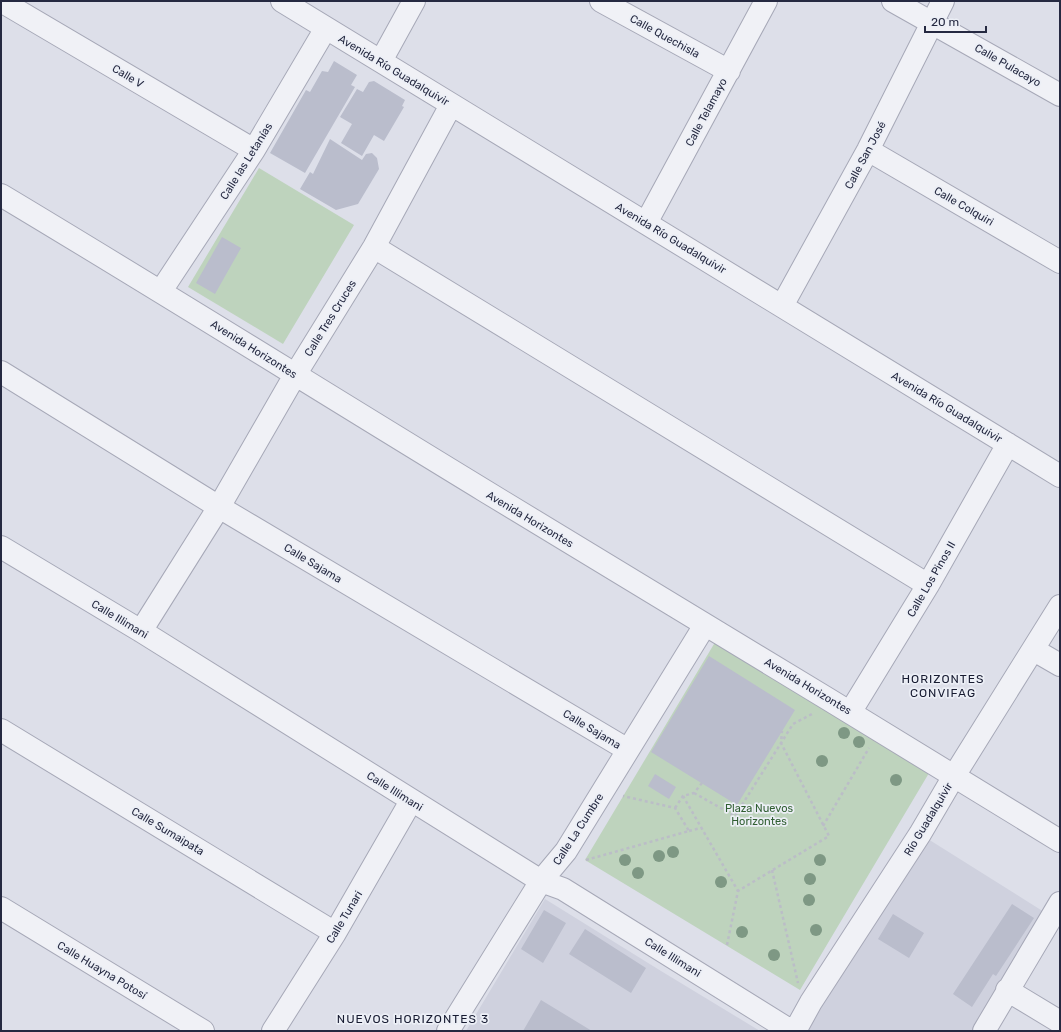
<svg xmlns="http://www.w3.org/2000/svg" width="1061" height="1032" font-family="Rubik,sans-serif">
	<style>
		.built { fill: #cfd1de }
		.green { fill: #bed3bd }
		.building { fill: #babdcc }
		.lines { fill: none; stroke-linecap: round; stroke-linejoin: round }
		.minor-casing { stroke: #a6a8b7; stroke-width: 24 }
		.path { stroke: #bbbdc7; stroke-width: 2.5; stroke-dasharray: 3 3; stroke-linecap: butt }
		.minor { stroke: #f0f1f6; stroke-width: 22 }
		.tree { fill: #7e9884 }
		.labels { text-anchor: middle; stroke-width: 3.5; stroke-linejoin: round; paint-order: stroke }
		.street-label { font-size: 11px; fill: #252941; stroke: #eceff6 }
		.park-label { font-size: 11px; fill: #305e31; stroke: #eceff6 }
		.neighbourhood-label { font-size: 12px; letter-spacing: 1px; fill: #171b31; stroke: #eceff6 }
	</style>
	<rect width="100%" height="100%" fill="#dddfe9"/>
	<path class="built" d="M 920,834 L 1052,917 L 984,1031 L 795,1031 Z
		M 545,899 L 661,971 L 760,1031 L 466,1031 Z"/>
	<path class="green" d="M 259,168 L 354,225 L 283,344 L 188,287 Z
		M 717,639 L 932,768 L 800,990 L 585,860 Z"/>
	<path class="building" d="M 334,61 L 357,75 L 351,85 L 355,87 L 305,173 L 270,153 L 306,90 L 310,92 L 322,71 L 328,72 Z
		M 374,81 L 405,100 L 402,106 L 404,107 L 384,141 L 374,135 L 362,156 L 341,143 L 352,124 L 340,117 L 357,89 L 363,92 L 369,82 Z
		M 330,139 L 362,160 L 366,154 L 372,153 L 377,158 L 379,169 L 358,204 L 336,210 L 300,189 L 310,172 L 313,174 Z
		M 222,237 L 241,248 L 215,294 L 196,283 Z
		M 709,656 L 795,710 L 737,805 L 651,752 Z
		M 655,774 L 676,787 L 669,799 L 648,786 Z
		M 1012,904 L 1034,918 L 996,976 L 993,974 L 972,1007 L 953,994 Z
		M 544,910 L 566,923 L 543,963 L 521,949 Z
		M 893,914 L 924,933 L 909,958 L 878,939 Z
		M 585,929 L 646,968 L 631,993 L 569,954 Z
		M 541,1000 L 592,1031 L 523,1031 Z"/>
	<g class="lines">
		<g class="minor-casing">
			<path id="minor" d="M 1,1 L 254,150
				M 282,1 L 1060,476
				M 601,1 L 729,71
				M 893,1 L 1060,95
				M 381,61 L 414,1
				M 868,150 L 1060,262
				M 1,195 C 163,292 324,393 485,491 C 677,608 869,723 1060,841
				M 646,223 L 766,1
				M 374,247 L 928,585
				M 161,291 L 254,150 L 326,28
				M 782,306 L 868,150 L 943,1
				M 1,372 L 219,507 L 628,750
				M 1,547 L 141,631 L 541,881 L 563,889 L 791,1031
				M 141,631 L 219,507 L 295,375 L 374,247 L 451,105
				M 1034,650 L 1060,665
				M 851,711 L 928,585 L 1008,444
				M 1,730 L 335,933
				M 1,908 L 203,1031
				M 1007,990 L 1060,1022
				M 273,1031 L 335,933 L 411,801
				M 448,1031 L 541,881 L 566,851 L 705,625
				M 795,1031 L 811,1002 L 920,834 L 954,776 L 1060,606
				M 984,1031 L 1060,903"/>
		</g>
		<path class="path" d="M 702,783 L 694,793 L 683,796 L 738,891
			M 694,793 L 735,816 L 793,724 L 812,714
			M 675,808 L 683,796
			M 823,826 L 869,748
			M 689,831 L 701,828
			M 586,860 L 689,831 L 675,808 L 623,796
			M 772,870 L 798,983
			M 727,945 L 738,891 L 829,836 L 781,743 L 782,731"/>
		<use href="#minor" class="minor"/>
	</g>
	<g class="tree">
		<circle cx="844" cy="733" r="6"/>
		<circle cx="859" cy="742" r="6"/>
		<circle cx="822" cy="761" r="6"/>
		<circle cx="896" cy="780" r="6"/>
		<circle cx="673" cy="852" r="6"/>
		<circle cx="659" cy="856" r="6"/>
		<circle cx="625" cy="860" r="6"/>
		<circle cx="820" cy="860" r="6"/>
		<circle cx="638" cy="873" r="6"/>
		<circle cx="810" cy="879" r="6"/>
		<circle cx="721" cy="882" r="6"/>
		<circle cx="809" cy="900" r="6"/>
		<circle cx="816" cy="930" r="6"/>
		<circle cx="742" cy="932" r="6"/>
		<circle cx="774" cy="955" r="6"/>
	</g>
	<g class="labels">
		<g class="street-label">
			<text transform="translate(665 36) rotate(29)" y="4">Calle Quechisla</text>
			<text transform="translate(1008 65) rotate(30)" y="4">Calle Pulacayo</text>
			<text transform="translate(394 70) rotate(31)" y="4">Avenida Río Guadalquivir</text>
			<text transform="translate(128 76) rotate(31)" y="4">Calle V</text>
			<text transform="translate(706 112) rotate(-62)" y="4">Calle Telamayo</text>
			<text transform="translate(865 155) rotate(-62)" y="4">Calle San José</text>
			<text transform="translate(246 161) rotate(-58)" y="4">Calle las Letanías</text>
			<text transform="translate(964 206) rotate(30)" y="4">Calle Colquiri</text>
			<text transform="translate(671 238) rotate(31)" y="4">Avenida Río Guadalquivir</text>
			<text transform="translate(330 318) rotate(-58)" y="4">Calle Tres Cruces</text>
			<text transform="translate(254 349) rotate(32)" y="4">Avenida Horizontes</text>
			<text transform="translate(947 407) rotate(31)" y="4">Avenida Río Guadalquivir</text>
			<text transform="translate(530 519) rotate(31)" y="4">Avenida Horizontes</text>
			<text transform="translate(313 563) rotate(31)" y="4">Calle Sajama</text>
			<text transform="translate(931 579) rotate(-60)" y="4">Calle Los Pinos II</text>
			<text transform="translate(120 619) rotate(31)" y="4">Calle Illimani</text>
			<text transform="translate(808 686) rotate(31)" y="4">Avenida Horizontes</text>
			<text transform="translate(592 729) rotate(31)" y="4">Calle Sajama</text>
			<text transform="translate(395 791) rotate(32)" y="4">Calle Illimani</text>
			<text transform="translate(928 819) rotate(-59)" y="4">Río Guadalquivir</text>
			<text transform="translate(578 829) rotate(-57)" y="4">Calle La Cumbre</text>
			<text transform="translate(168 831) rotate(31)" y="4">Calle Sumaipata</text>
			<text transform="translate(344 917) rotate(-59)" y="4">Calle Tunari</text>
			<text transform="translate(673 957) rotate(32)" y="4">Calle Illimani</text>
			<text transform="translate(102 970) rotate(31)" y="4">Calle Huayna Potosí</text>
		</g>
		<g class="park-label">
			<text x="759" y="812">Plaza Nuevos<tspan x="759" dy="13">Horizontes</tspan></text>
		</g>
		<g class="neighbourhood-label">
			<text x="943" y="683">HORIZONTES<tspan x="943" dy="14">CONVIFAG</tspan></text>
			<text x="413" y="1023">NUEVOS HORIZONTES 3</text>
		</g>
	</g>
	<rect width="1061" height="1032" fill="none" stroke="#252941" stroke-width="4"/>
	<path d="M925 26v6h61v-6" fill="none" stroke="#252941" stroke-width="2"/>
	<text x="931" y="26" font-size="12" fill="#252941" stroke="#eceff6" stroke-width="3" paint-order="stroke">20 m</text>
</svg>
